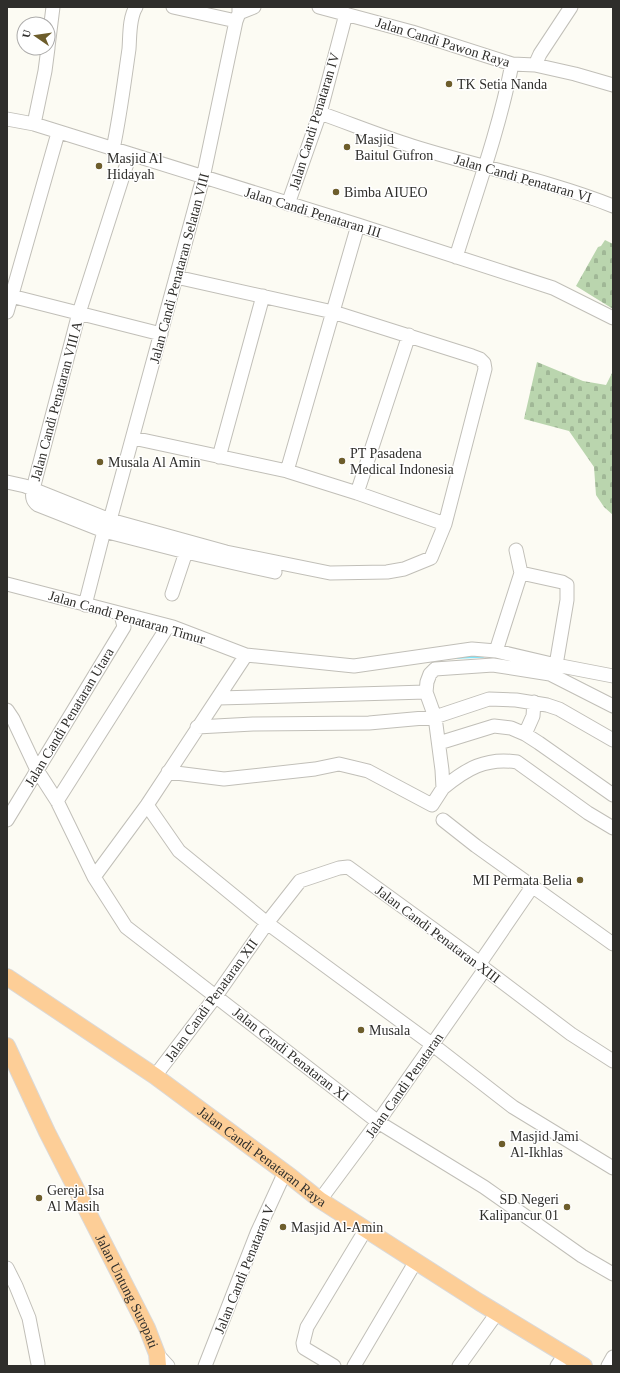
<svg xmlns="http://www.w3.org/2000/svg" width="620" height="1373" font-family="Georgia,serif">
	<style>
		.cemetery { fill: url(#cemetery-stones) }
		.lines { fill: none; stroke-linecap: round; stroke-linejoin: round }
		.stream { stroke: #80e5fa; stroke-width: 3.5 }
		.minor-casing { stroke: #c1bfb8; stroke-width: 15 }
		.major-casing { stroke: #dad9d9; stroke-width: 18 }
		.minor { stroke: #fff; stroke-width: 13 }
		.major { stroke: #fdce97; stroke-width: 16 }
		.poi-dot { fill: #6d5d2b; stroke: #fff; stroke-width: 1.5 }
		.labels { text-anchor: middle; stroke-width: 3; stroke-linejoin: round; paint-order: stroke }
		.street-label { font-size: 14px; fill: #2f2e2b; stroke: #fff }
		.poi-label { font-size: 14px; fill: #2f2e2b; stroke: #fff; text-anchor: start }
	</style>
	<defs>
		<pattern id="cemetery-stones" width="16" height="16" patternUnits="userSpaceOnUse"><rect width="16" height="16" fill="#bad5ae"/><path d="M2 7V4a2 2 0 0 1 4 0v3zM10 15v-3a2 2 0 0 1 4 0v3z" fill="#a0b796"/></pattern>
	</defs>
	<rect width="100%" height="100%" fill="#fcfbf3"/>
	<path class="cemetery" d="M 605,240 L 613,244 L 613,309 L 576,286 L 598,247 L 601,246 Z
		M 537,362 L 583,381 L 606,385 L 613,371 L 613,515 L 604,507 L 596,495 L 594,467 L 569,431 L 524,419 Z"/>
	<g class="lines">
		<path class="stream" d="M 457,657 L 483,656"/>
		<g class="minor-casing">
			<path id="minor" d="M 173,7 L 236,21
				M 319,7 L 412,32 L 512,64 L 535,65 L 575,74 L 613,85
				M 239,13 L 254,7
				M 48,47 L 53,7
				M 535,65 L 540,54 L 571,7
				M 320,113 C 351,124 381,136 412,146 C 478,167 548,180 613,206
				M 7,119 L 34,124 L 358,225 L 553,288 L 613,318
				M 34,124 L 45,71 L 48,48
				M 113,149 C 120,116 124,83 129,49 C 130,36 129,18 136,7
				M 288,204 L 320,113 L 346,14
				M 456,257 C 476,193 499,130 512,64
				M 7,295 L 161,334
				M 7,312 L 58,133
				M 133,438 L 287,471 L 357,493 L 445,524
				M 219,457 L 263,296
				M 287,471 L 358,225
				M 7,482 L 25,486 L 110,520 L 226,552 L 330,573 L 387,572 L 404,569 L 431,558 L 445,524 L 485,369 L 484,363 L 480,359 L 472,356 L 333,312 L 176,277
				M 357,493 L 409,335
				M 110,520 L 203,178 L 236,21 L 239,13 L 239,7
				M 104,531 L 186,552 L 172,594
				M 186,552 L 275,572
				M 521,573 L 562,582 L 567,585 L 567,600 L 556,665
				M 7,584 L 173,627 L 246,655 L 354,666 L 472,649 L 496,651 L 556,665 L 613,676
				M 85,605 L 104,531 L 38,505 C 32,501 32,496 33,489 L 79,313 L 130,154
				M 496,651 L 521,573 L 516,550
				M 218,698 L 426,692
				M 7,710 L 13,719 L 37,770 L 57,801 L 94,877 L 126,927 L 378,1122 L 484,1187 L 582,1256 L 613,1274
				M 197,727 L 253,724 L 369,723 L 435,717 L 489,699 L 516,700 L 547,705 L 559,709 L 613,740
				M 525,734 L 533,716 L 534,702
				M 439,743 L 494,726 L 511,728 L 525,734 L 539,743 L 613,795
				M 168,772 L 224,779 L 315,769 L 339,764 L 368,771 L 432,805 L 443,788 L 442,770 L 435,717 L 426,692 L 427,682 L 430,674 L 435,669 L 493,665 L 550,674 L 613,706
				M 443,788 C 466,769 486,757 517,762 L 588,813 L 613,828
				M 57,801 L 168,626
				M 147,805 L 179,851 L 267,923 L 433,1045 L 513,1107 L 613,1168
				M 7,820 L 124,627 L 121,614
				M 443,820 L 476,846 L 613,944
				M 94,877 L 147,805 L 246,655
				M 480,963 L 532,887
				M 155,1076 L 216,996 L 267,923 L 300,881 L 339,868 L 348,867 L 480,963 L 485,969 L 571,1034 L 613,1061
				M 320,1200 L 378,1122 L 485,969
				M 7,1268 L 16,1286 L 29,1318 L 38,1364
				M 157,1354 L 168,1366
				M 205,1366 L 257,1233 L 285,1172
				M 334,1366 L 304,1348 L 303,1343 L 307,1327 L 366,1229
				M 354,1366 L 416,1261
				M 459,1366 L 497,1313
				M 557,1366 L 565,1354
				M 608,1366 L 613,1357"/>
		</g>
		<g class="major-casing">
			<g id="major">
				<path id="s1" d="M 7,977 L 155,1076 L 291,1177 L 320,1200 L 479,1302 L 584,1366"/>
				<path id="s2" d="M 7,1046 L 47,1132 L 147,1328 L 157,1354 L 158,1366"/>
			</g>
		</g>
		<use href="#minor" class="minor"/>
		<use href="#major" class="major"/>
	</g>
	<g class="poi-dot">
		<circle cx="449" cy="84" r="4"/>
		<circle cx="347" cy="147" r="4"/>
		<circle cx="99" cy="166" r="4"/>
		<circle cx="336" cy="192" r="4"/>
		<circle cx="342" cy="461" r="4"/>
		<circle cx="100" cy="462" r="4"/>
		<circle cx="580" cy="880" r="4"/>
		<circle cx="361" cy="1030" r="4"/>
		<circle cx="502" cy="1144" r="4"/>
		<circle cx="39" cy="1198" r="4"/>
		<circle cx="567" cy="1207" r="4"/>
		<circle cx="283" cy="1227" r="4"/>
	</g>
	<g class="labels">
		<g class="street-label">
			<text transform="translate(443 42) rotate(17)" y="5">Jalan Candi Pawon Raya</text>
			<text transform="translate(314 121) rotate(-73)" y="5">Jalan Candi Penataran IV</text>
			<text transform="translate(523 178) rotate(16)" y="5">Jalan Candi Penataran VI</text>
			<text transform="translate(313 212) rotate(17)" y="5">Jalan Candi Penataran III</text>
			<text transform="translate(179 268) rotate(-75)" y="5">Jalan Candi Penataran Selatan VIII</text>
			<text transform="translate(56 401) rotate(-75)" y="5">Jalan Candi Penataran VIII A</text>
			<text transform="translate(127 617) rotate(16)" y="5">Jalan Candi Penataran Timur</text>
			<text transform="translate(69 717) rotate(-59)" y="5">Jalan Candi Penataran Utara</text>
			<text transform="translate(438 934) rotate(37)" y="5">Jalan Candi Penataran XIII</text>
			<text transform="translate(211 1000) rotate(-54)" y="5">Jalan Candi Penataran XII</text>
			<text transform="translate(291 1054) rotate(38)" y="5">Jalan Candi Penataran XI</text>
			<text transform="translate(404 1085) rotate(-55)" y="5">Jalan Candi Penataran</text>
			<text dy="5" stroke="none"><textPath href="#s1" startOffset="312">Jalan Candi Penataran Raya</textPath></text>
			<text transform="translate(244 1269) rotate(-68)" y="5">Jalan Candi Penataran V</text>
			<text dy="5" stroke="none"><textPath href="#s2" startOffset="273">Jalan Untung Suropati</textPath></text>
		</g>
		<g class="poi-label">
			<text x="457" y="89">TK Setia Nanda</text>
			<text x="355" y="144">Masjid<tspan x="355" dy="16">Baitul Gufron</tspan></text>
			<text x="107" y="163">Masjid Al<tspan x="107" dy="16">Hidayah</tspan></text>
			<text x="344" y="197">Bimba AIUEO</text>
			<text x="350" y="458">PT Pasadena<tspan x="350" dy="16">Medical Indonesia</tspan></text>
			<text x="108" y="467">Musala Al Amin</text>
			<text x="572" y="885" text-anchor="end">MI Permata Belia</text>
			<text x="369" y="1035">Musala</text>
			<text x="510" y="1141">Masjid Jami<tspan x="510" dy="16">Al-Ikhlas</tspan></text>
			<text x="47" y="1195">Gereja Isa<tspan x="47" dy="16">Al Masih</tspan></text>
			<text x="559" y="1204" text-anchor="end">SD Negeri<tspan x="559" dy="16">Kalipancur 01</tspan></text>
			<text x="291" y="1232">Masjid Al-Amin</text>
		</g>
	</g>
	<rect width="620" height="1373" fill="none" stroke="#2f2e2b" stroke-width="16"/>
	<g transform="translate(36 36) rotate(283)"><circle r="19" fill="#ffffff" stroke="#acabaa"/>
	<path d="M0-3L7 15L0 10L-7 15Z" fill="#6d5d2b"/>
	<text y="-6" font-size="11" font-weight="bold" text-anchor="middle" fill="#2f2e2b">U</text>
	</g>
</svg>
